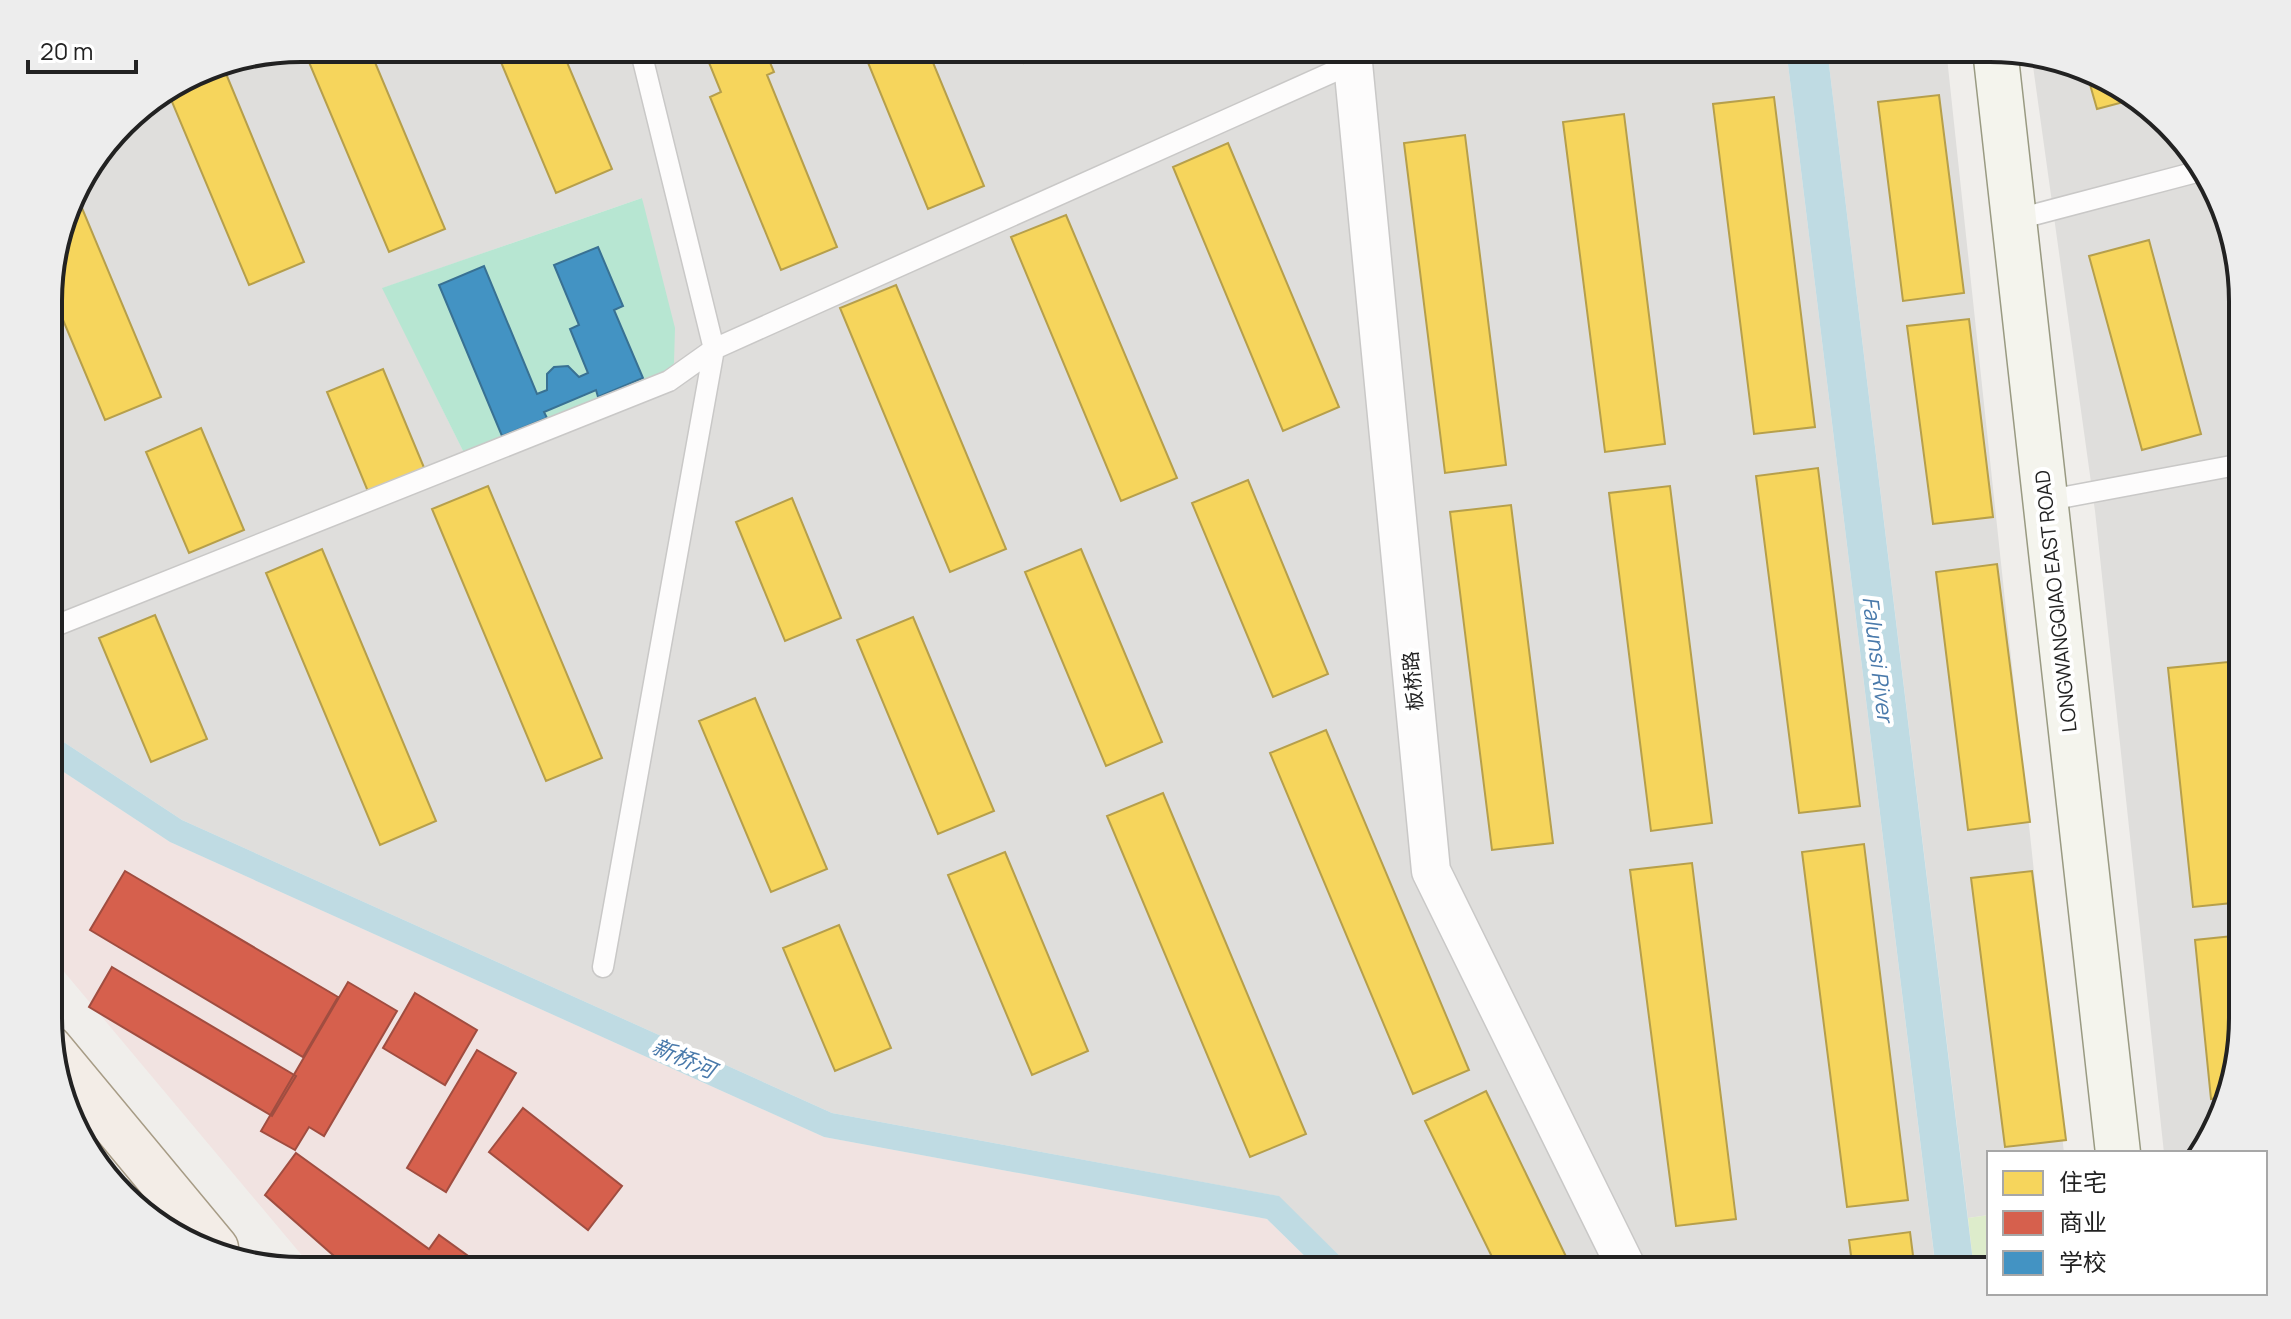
<svg xmlns="http://www.w3.org/2000/svg" width="2291" height="1319" font-family="Manrope,'Noto Sans SC',sans-serif">
	<style>
		.residential { fill: #dfdedc; fill-rule: evenodd }
		.commercial { fill: #f1e3e1 }
		.grass { fill: #ddeccb }
		.pitch { fill: #b7e6d2; fill-rule: evenodd }
		.water { fill: #bfdbe3 }
		.homes { fill: #f6d55c; stroke: #b69f4b; stroke-width: 2 }
		.shops { fill: #d6604d; stroke: #a04d40; stroke-width: 2 }
		.schools { fill: #4393c3; stroke: #397193; stroke-width: 2 }
		.lines { fill: none; stroke-linecap: round; stroke-linejoin: round }
		.lane-casing { stroke: #c9c8c7; stroke-width: 23 }
		.street-casing { stroke: #c9c8c7; stroke-width: 41 }
		.secondary-casing { stroke: #999a82; stroke-width: 47 }
		.primary-casing { stroke: #a79c86; stroke-width: 47 }
		.lane { stroke: #fdfcfc; stroke-width: 20 }
		.street { stroke: #fdfcfc; stroke-width: 38 }
		.secondary { stroke: #f4f4ed; stroke-width: 44 }
		.primary { stroke: #f3ede7; stroke-width: 44 }
		.labels { text-anchor: middle; stroke-width: 8; stroke-linejoin: round; paint-order: stroke }
		.street-label { font-size: 20px; fill: #222; stroke: #fff }
		.water-label { font-size: 22px; font-style: italic; fill: #4a7aab; stroke: #fff }
		.rim { fill: none; stroke: #222; stroke-width: 4 }
	</style>
	<rect width="100%" height="100%" fill="#f0eeeb"/>
	<path class="residential" d="M 301,48 L 1786,48 L 1936,1271 L 1355,1271 L 1278,1196 L 832,1113 L 182,820 L 50,733 L 50,268 L 74,189 L 134,111 L 205,67 ZM 642,198 L 663,382 L 466,457 L 383,288 Z
		M 1827,48 L 1946,48 L 2064,1153 L 1989,1153 L 1989,1215 L 1968,1218 Z
		M 2032,59 L 2116,82 L 2201,161 L 2242,284 L 2242,1034 L 2209,1144 L 2201,1153 L 2164,1153 L 2095,511 Z"/>
	<path class="commercial" d="M 50,763 L 170,842 L 824,1137 L 1267,1219 L 1320,1271 L 315,1271 L 50,955 Z"/>
	<path class="grass" d="M 1989,1215 L 1989,1270 L 1974,1270 L 1968,1218 Z"/>
	<path class="pitch" d="M 642,198 L 675,328 L 674,363 L 663,382 L 466,457 L 382,288 ZM 484,266 L 537,394 L 547,390 L 547,374 L 554,367 L 568,366 L 579,377 L 588,373 L 570,329 L 622,306 L 614,310 L 643,378 L 599,397 L 596,390 L 544,412 L 546,418 L 502,436 L 439,285 Z"/>
	<path class="water" d="M 1786,48 L 1827,48 L 1974,1270 L 1936,1270 Z
		M 50,733 L 182,820 L 832,1113 L 1279,1196 L 1355,1271 L 1320,1271 L 1267,1219 L 824,1137 L 170,842 L 50,763 Z"/>
	<path class="homes" d="M 303,48 L 369,48 L 445,229 L 389,252 Z
		M 495,48 L 561,48 L 612,169 L 556,193 Z
		M 703,48 L 764,48 L 774,72 L 767,75 L 837,247 L 781,270 L 710,97 L 721,92 Z
		M 862,48 L 927,48 L 984,186 L 928,209 Z
		M 1018,48 L 1062,48 L 1024,63 Z
		M 1515,48 L 1577,48 L 1578,52 L 1516,59 Z
		M 222,64 L 304,262 L 249,285 L 167,90 L 205,67 Z
		M 2087,74 L 2116,82 L 2135,99 L 2097,109 Z
		M 1939,95 L 1964,293 L 1903,301 L 1878,102 Z
		M 1774,97 L 1815,427 L 1754,434 L 1713,104 Z
		M 1624,114 L 1665,444 L 1605,452 L 1563,122 Z
		M 1465,135 L 1506,465 L 1445,473 L 1404,143 Z
		M 1228,143 L 1339,407 L 1283,431 L 1173,167 Z
		M 74,189 L 161,397 L 105,420 L 50,289 L 50,268 Z
		M 1066,215 L 1177,478 L 1121,501 L 1011,237 Z
		M 2149,240 L 2201,434 L 2142,450 L 2089,256 Z
		M 896,285 L 1006,549 L 950,572 L 840,308 Z
		M 1969,319 L 1993,517 L 1933,524 L 1907,326 Z
		M 383,369 L 425,470 L 369,494 L 327,392 Z
		M 201,428 L 244,530 L 189,553 L 146,452 Z
		M 1818,468 L 1860,806 L 1799,813 L 1756,476 Z
		M 1248,480 L 1328,674 L 1273,697 L 1192,503 Z
		M 488,486 L 602,758 L 546,781 L 432,509 Z
		M 1670,486 L 1712,823 L 1651,831 L 1609,493 Z
		M 792,498 L 841,618 L 785,641 L 736,522 Z
		M 1511,505 L 1553,843 L 1492,850 L 1450,512 Z
		M 322,549 L 436,821 L 380,845 L 266,573 Z
		M 1081,549 L 1162,742 L 1106,766 L 1025,572 Z
		M 1997,564 L 2030,822 L 1968,830 L 1936,572 Z
		M 155,615 L 207,739 L 151,762 L 99,638 Z
		M 913,617 L 994,811 L 938,834 L 857,640 Z
		M 2228,662 L 2242,798 L 2242,902 L 2193,907 L 2168,668 Z
		M 755,698 L 827,869 L 771,892 L 699,721 Z
		M 1326,730 L 1469,1070 L 1413,1094 L 1270,753 Z
		M 1163,793 L 1306,1134 L 1250,1157 L 1107,816 Z
		M 1864,844 L 1908,1200 L 1847,1207 L 1802,852 Z
		M 1005,852 L 1088,1051 L 1032,1075 L 948,875 Z
		M 1692,863 L 1736,1219 L 1676,1226 L 1630,870 Z
		M 2032,871 L 2066,1140 L 2005,1147 L 1971,878 Z
		M 839,925 L 891,1048 L 835,1071 L 783,948 Z
		M 2242,935 L 2242,1034 L 2223,1097 L 2211,1099 L 2195,940 Z
		M 1486,1091 L 1573,1271 L 1499,1271 L 1425,1121 Z
		M 1910,1232 L 1915,1271 L 1853,1271 L 1849,1240 Z"/>
	<path class="shops" d="M 125,871 L 338,997 L 303,1057 L 90,930 Z
		M 112,967 L 296,1076 L 272,1116 L 89,1007 Z
		M 348,982 L 397,1011 L 324,1136 L 309,1127 L 295,1150 L 261,1131 Z
		M 415,993 L 477,1030 L 445,1085 L 383,1048 Z
		M 477,1050 L 516,1073 L 446,1192 L 407,1168 Z
		M 523,1108 L 622,1186 L 588,1230 L 489,1152 Z
		M 296,1153 L 429,1249 L 439,1235 L 489,1271 L 351,1271 L 265,1195 Z
		M 1061,1257 L 1074,1271 L 1046,1271 Z"/>
	<path class="schools" d="M 598,247 L 623,306 L 614,310 L 643,378 L 598,397 L 596,390 L 544,412 L 547,418 L 502,436 L 439,285 L 484,266 L 537,394 L 547,390 L 547,374 L 554,367 L 568,366 L 579,377 L 588,373 L 570,329 L 579,325 L 554,265 Z"/>
	<g class="lines">
		<g class="lane-casing">
			<path id="lane" d="M 2014,220 L 2204,170
				M 2044,501 L 2242,464
				M 50,628 L 669,381 L 714,349 L 1353,63
				M 603,967 L 714,349 L 640,48"/>
		</g>
		<g class="street-casing">
			<path id="street" d="M 1347,48 L 1353,63 L 1431,871 L 1628,1271"/>
		</g>
		<g class="secondary-casing">
			<path id="secondary" d="M 1995,49 L 2118,1153"/>
		</g>
		<g class="primary-casing">
			<path id="primary" d="M 50,1048 L 216,1248"/>
		</g>
		<use href="#lane" class="lane"/>
		<use href="#street" class="street"/>
		<use href="#secondary" class="secondary"/>
		<use href="#primary" class="primary"/>
	</g>
	<g class="labels">
		<g class="street-label">
			<text transform="translate(2056 601) rotate(-96)" y="7">LONGWANGQIAO EAST ROAD</text>
			<text transform="translate(1413 681) rotate(-95)" y="7">板桥路</text>
		</g>
		<g class="water-label">
			<text transform="translate(1878 659) rotate(83)" y="8">Falunsi River</text>
			<text transform="translate(684 1058) rotate(24)" y="8">新桥河</text>
		</g>
	</g>
	<path d="M0 0H2291V1319H0ZM301 62H1990A239 239 0 0 1 2229 301V1018A239 239 0 0 1 1990 1257H301A239 239 0 0 1 62 1018V301A239 239 0 0 1 301 62Z" fill="#ededed" fill-rule="evenodd"/>
	<path class="rim" d="M301 62H1990A239 239 0 0 1 2229 301V1018A239 239 0 0 1 1990 1257H301A239 239 0 0 1 62 1018V301A239 239 0 0 1 301 62Z"/>
	<rect x="1987" y="1151" width="280" height="144" fill="#ffffff" stroke="#a7a7a7" stroke-width="2"/>
	<rect x="2003" y="1171" width="40" height="24" fill="#f6d55c" stroke="#a7a7a7" stroke-width="2"/>
	<text x="2059" y="1191" font-size="24" fill="#222222">住宅</text>
	<rect x="2003" y="1211" width="40" height="24" fill="#d6604d" stroke="#a7a7a7" stroke-width="2"/>
	<text x="2059" y="1231" font-size="24" fill="#222222">商业</text>
	<rect x="2003" y="1251" width="40" height="24" fill="#4393c3" stroke="#a7a7a7" stroke-width="2"/>
	<text x="2059" y="1271" font-size="24" fill="#222222">学校</text>
	<path d="M28 60v12h108v-12" fill="none" stroke="#222222" stroke-width="4"/>
	<text x="40" y="60" font-size="24" fill="#222222" stroke="#ffffff" stroke-width="6" paint-order="stroke">20 m</text>
</svg>
